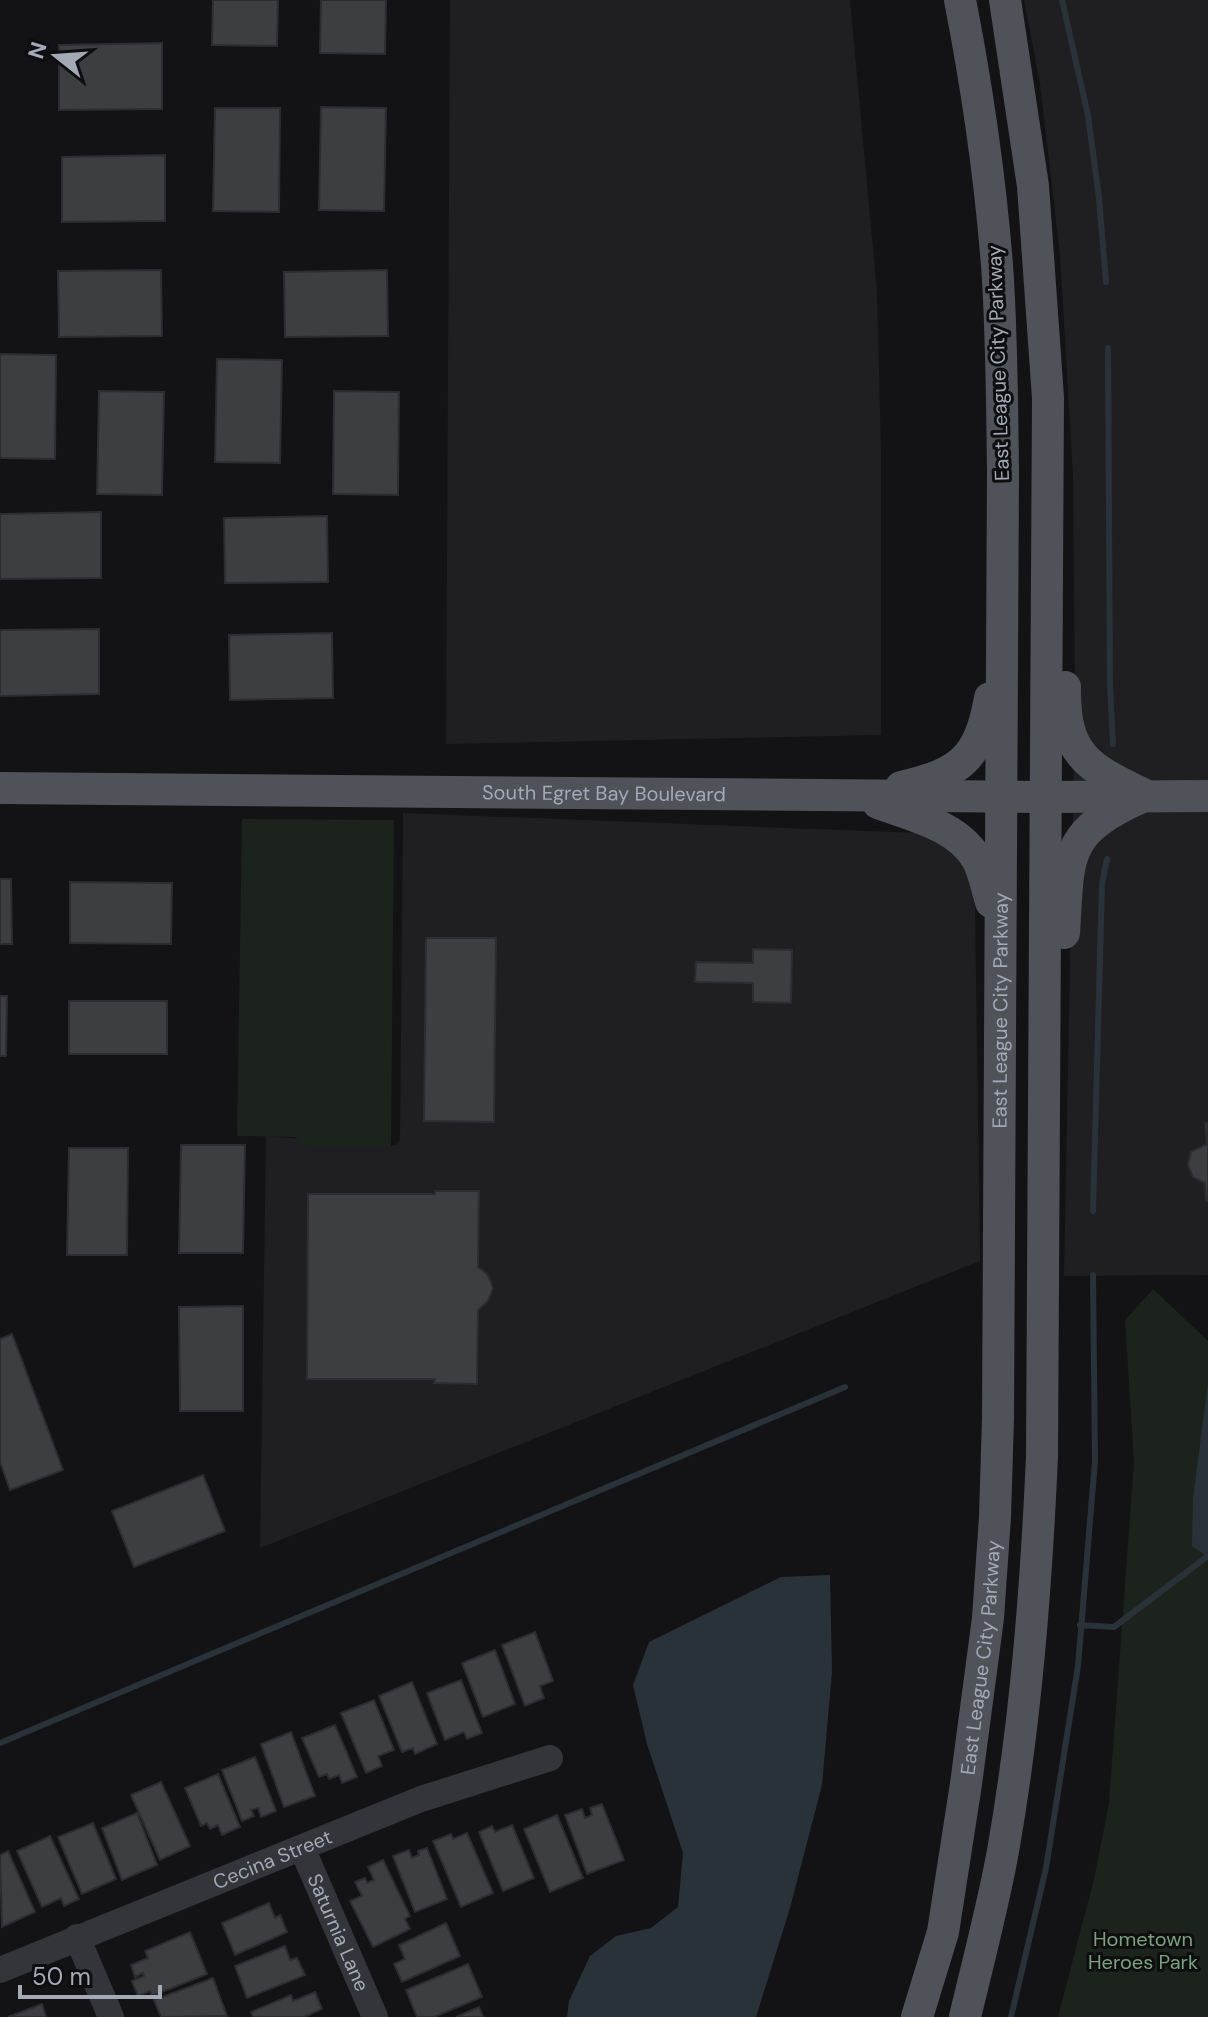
<svg xmlns="http://www.w3.org/2000/svg" width="1208" height="2017" font-family="'DM Sans',sans-serif">
	<style>
		.built { fill: #1f1f22 }
		.green { fill: #1b231c }
		.water { fill: #293239 }
		.lines { fill: none; stroke-linecap: round; stroke-linejoin: round }
		.stream { stroke: #293239; stroke-width: 6 }
		.building { fill: #3d3e42; stroke: #2d2d31; stroke-width: 2 }
		.minor { stroke: #34353a; stroke-width: 26 }
		.major { stroke: #505259; stroke-width: 32 }
		.labels { text-anchor: middle; stroke-width: 6; stroke-linejoin: round; paint-order: stroke }
		.street-label { font-size: 20px; fill: #a4a9b6; stroke: #0e0e10 }
		.park-label { font-size: 20px; fill: #7aa27d; stroke: #0e0e10 }
	</style>
	<rect width="100%" height="100%" fill="#131315"/>
	<path class="built" d="M 450,0 L 850,0 L 877,292 L 881,450 L 881,735 L 446,744 Z
		M 1024,0 L 1208,0 L 1208,1275 L 1064,1276 L 1075,704 L 1073,476 L 1060,255 L 1040,84 Z
		M 403,813 L 919,833 L 943,843 L 961,862 L 971,883 L 975,907 L 980,1261 L 260,1548 L 266,1136 L 391,1146 L 397,1144 L 400,1139 Z"/>
	<path class="green" d="M 242,819 L 394,820 L 391,1146 L 305,1146 L 299,1142 L 296,1137 L 237,1136 Z
		M 1153,1289 L 1208,1341 L 1208,2017 L 1058,2017 L 1094,1879 L 1109,1803 L 1134,1462 L 1125,1320 Z"/>
	<path class="water" d="M 1208,1383 L 1208,1557 L 1192,1546 L 1193,1498 Z
		M 830,1575 L 832,1672 L 822,1785 L 790,1908 L 756,2017 L 567,2017 L 569,2001 L 590,1956 L 616,1936 L 651,1928 L 678,1907 L 683,1853 L 647,1744 L 633,1685 L 649,1642 L 781,1577 Z"/>
	<g class="lines">
		<path class="stream" d="M 1062,0 L 1088,115 L 1099,198 L 1106,282
			M 1108,348 L 1110,686 L 1113,744
			M 1093,1211 L 1102,884 L 1107,859
			M 1080,1625 L 1114,1627 L 1208,1556
			M 0,1743 L 845,1387
			M 1011,2017 L 1046,1868 L 1078,1666 L 1095,1461 L 1093,1275"/>
	</g>
	<path class="building" d="M 213,0 L 278,0 L 277,46 L 212,45 Z
		M 321,0 L 386,0 L 385,54 L 320,53 Z
		M 162,43 L 162,109 L 59,110 L 59,45 Z
		M 321,107 L 386,108 L 384,211 L 319,210 Z
		M 215,108 L 280,108 L 279,212 L 213,211 Z
		M 165,155 L 165,221 L 62,222 L 62,157 Z
		M 161,270 L 162,336 L 59,337 L 58,271 Z
		M 387,270 L 388,336 L 285,337 L 284,272 Z
		M 0,354 L 56,355 L 55,459 L 0,458 Z
		M 217,359 L 282,360 L 280,463 L 215,462 Z
		M 99,391 L 164,392 L 162,495 L 97,494 Z
		M 334,391 L 399,392 L 398,495 L 333,494 Z
		M 101,512 L 101,578 L 0,579 L 0,514 Z
		M 327,516 L 328,582 L 225,583 L 224,518 Z
		M 99,629 L 99,694 L 0,696 L 0,630 Z
		M 332,633 L 333,698 L 230,700 L 229,635 Z
		M 0,879 L 11,879 L 12,944 L 0,944 Z
		M 70,882 L 172,883 L 171,944 L 70,943 Z
		M 426,938 L 496,938 L 494,1122 L 424,1121 Z
		M 753,949 L 792,950 L 791,1003 L 753,1002 L 753,983 L 695,982 L 696,962 L 753,963 Z
		M 0,996 L 7,996 L 6,1056 L 0,1056 Z
		M 69,1001 L 167,1001 L 167,1054 L 69,1054 Z
		M 1205,1123 L 1208,1123 L 1208,1201 L 1206,1201 L 1205,1183 L 1193,1177 L 1188,1165 L 1191,1152 L 1207,1144 Z
		M 181,1145 L 245,1145 L 243,1253 L 179,1253 Z
		M 69,1148 L 128,1148 L 127,1255 L 67,1255 Z
		M 435,1191 L 479,1191 L 478,1267 L 488,1275 L 493,1288 L 488,1301 L 478,1310 L 477,1384 L 434,1383 L 435,1379 L 307,1379 L 308,1194 L 435,1194 Z
		M 243,1306 L 243,1411 L 180,1411 L 179,1307 Z
		M 12,1334 L 63,1470 L 10,1490 L 0,1462 L 0,1339 Z
		M 203,1475 L 225,1531 L 134,1567 L 112,1511 Z
		M 535,1632 L 553,1681 L 540,1686 L 544,1698 L 525,1706 L 502,1645 Z
		M 495,1650 L 515,1704 L 483,1717 L 462,1663 Z
		M 461,1680 L 482,1733 L 467,1739 L 464,1732 L 445,1740 L 427,1693 Z
		M 412,1682 L 437,1744 L 415,1754 L 413,1748 L 402,1752 L 379,1696 Z
		M 374,1700 L 394,1750 L 378,1756 L 382,1766 L 366,1773 L 341,1713 Z
		M 335,1725 L 357,1777 L 342,1783 L 339,1775 L 329,1779 L 327,1774 L 319,1777 L 302,1738 Z
		M 291,1732 L 315,1796 L 284,1807 L 261,1744 Z
		M 255,1757 L 276,1811 L 261,1817 L 258,1808 L 251,1810 L 254,1816 L 242,1821 L 222,1770 Z
		M 218,1774 L 240,1827 L 222,1835 L 218,1825 L 210,1829 L 207,1823 L 201,1826 L 185,1788 Z
		M 161,1782 L 190,1846 L 160,1860 L 131,1795 Z
		M 602,1804 L 624,1860 L 587,1874 L 565,1815 L 582,1809 L 585,1818 L 592,1815 L 590,1808 Z
		M 137,1813 L 157,1865 L 122,1880 L 102,1828 Z
		M 557,1815 L 583,1878 L 550,1892 L 524,1829 Z
		M 93,1823 L 116,1879 L 82,1894 L 58,1837 Z
		M 512,1825 L 534,1878 L 503,1891 L 479,1832 L 492,1826 L 495,1832 Z
		M 467,1833 L 493,1893 L 461,1907 L 433,1841 L 451,1834 L 453,1839 Z
		M 50,1836 L 79,1899 L 64,1906 L 61,1898 L 42,1907 L 17,1851 Z
		M 427,1848 L 447,1899 L 415,1912 L 393,1856 L 409,1850 L 412,1858 L 419,1855 L 418,1851 Z
		M 8,1851 L 35,1912 L 2,1927 L 0,1855 Z
		M 383,1860 L 410,1916 L 405,1919 L 410,1929 L 373,1947 L 350,1901 L 362,1896 L 355,1882 L 365,1878 L 367,1883 L 374,1880 L 368,1867 Z
		M 269,1903 L 275,1918 L 280,1915 L 287,1932 L 235,1955 L 222,1923 Z
		M 446,1923 L 460,1956 L 402,1982 L 394,1964 L 405,1959 L 399,1945 Z
		M 190,1932 L 207,1974 L 152,1996 L 150,1991 L 138,1996 L 132,1981 L 144,1976 L 143,1973 L 135,1977 L 131,1965 L 148,1958 L 145,1951 Z
		M 285,1946 L 290,1960 L 297,1958 L 305,1975 L 247,1998 L 235,1966 Z
		M 468,1964 L 482,1997 L 434,2017 L 417,2017 L 406,1990 Z
		M 213,1978 L 227,2016 L 161,2017 L 154,2000 Z
		M 315,1992 L 322,2009 L 304,2017 L 253,2017 L 251,2012 L 291,1995 L 293,2001 Z
		M 42,2004 L 46,2017 L 8,2017 Z
		M 479,2007 L 483,2017 L 456,2017 Z"/>
	<g class="lines">
		<g class="minor">
			<path id="s1" d="M 302,1848 L 375,2017"/>
			<path d="M 77,1937 L 111,2017"/>
			<path id="s2" d="M 0,1970 L 421,1799 L 550,1758"/>
		</g>
		<g class="major">
			<path d="M 1065,687 C 1064,755 1087,767 1143,794"/>
			<path d="M 901,787 C 961,773 979,759 990,698"/>
			<path id="s3" d="M 0,788 L 1044,797 L 1208,796"/>
			<path d="M 878,803 C 912,816 957,825 977,859 C 984,872 987,889 991,902"/>
			<path d="M 1064,933 C 1069,857 1062,833 1140,798"/>
			<path id="s4" d="M 917,2017 L 943,1932 L 966,1784 L 988,1618 L 995,1517 L 998,1418 L 1003,472 C 1002,403 1002,334 997,265 C 990,177 977,87 960,0"/>
			<path d="M 965,2017 C 978,1962 993,1906 1003,1851 C 1026,1720 1036,1589 1042,1457 L 1048,398 L 1033,186 L 1005,0"/>
		</g>
	</g>
	<g class="labels">
		<g class="street-label">
			<text transform="translate(998 363) rotate(-92)" y="7">East League City Parkway</text>
			<text dy="7" stroke="none"><textPath href="#s3" startOffset="604">South Egret Bay Boulevard</textPath></text>
			<text dy="7" stroke="none"><textPath href="#s4" startOffset="1014">East League City Parkway</textPath></text>
			<text dy="7" stroke="none"><textPath href="#s4" startOffset="366">East League City Parkway</textPath></text>
			<text dy="7" stroke="none"><textPath href="#s2" startOffset="294">Cecina Street</textPath></text>
			<text dy="7" stroke="none"><textPath href="#s1" startOffset="92">Saturnia Lane</textPath></text>
		</g>
		<g class="park-label">
			<text x="1143" y="1946">Hometown<tspan x="1143" dy="23">Heroes Park</tspan></text>
		</g>
	</g>
	<g transform="translate(56 56) rotate(287)" stroke="#0e0e10" stroke-width="6" paint-order="stroke">
	<path d="M0-6L14 30L0 20L-14 30Z" fill="#a4a9b6"/>
	<text y="-12" font-size="22" font-weight="bold" text-anchor="middle" fill="#a4a9b6">N</text>
	</g>
	<path d="M20 1985v12h140v-12" fill="none" stroke="#a4a9b6" stroke-width="4"/>
	<text x="32" y="1985" font-size="24" fill="#a4a9b6" stroke="#0e0e10" stroke-width="6" paint-order="stroke">50 m</text>
</svg>
